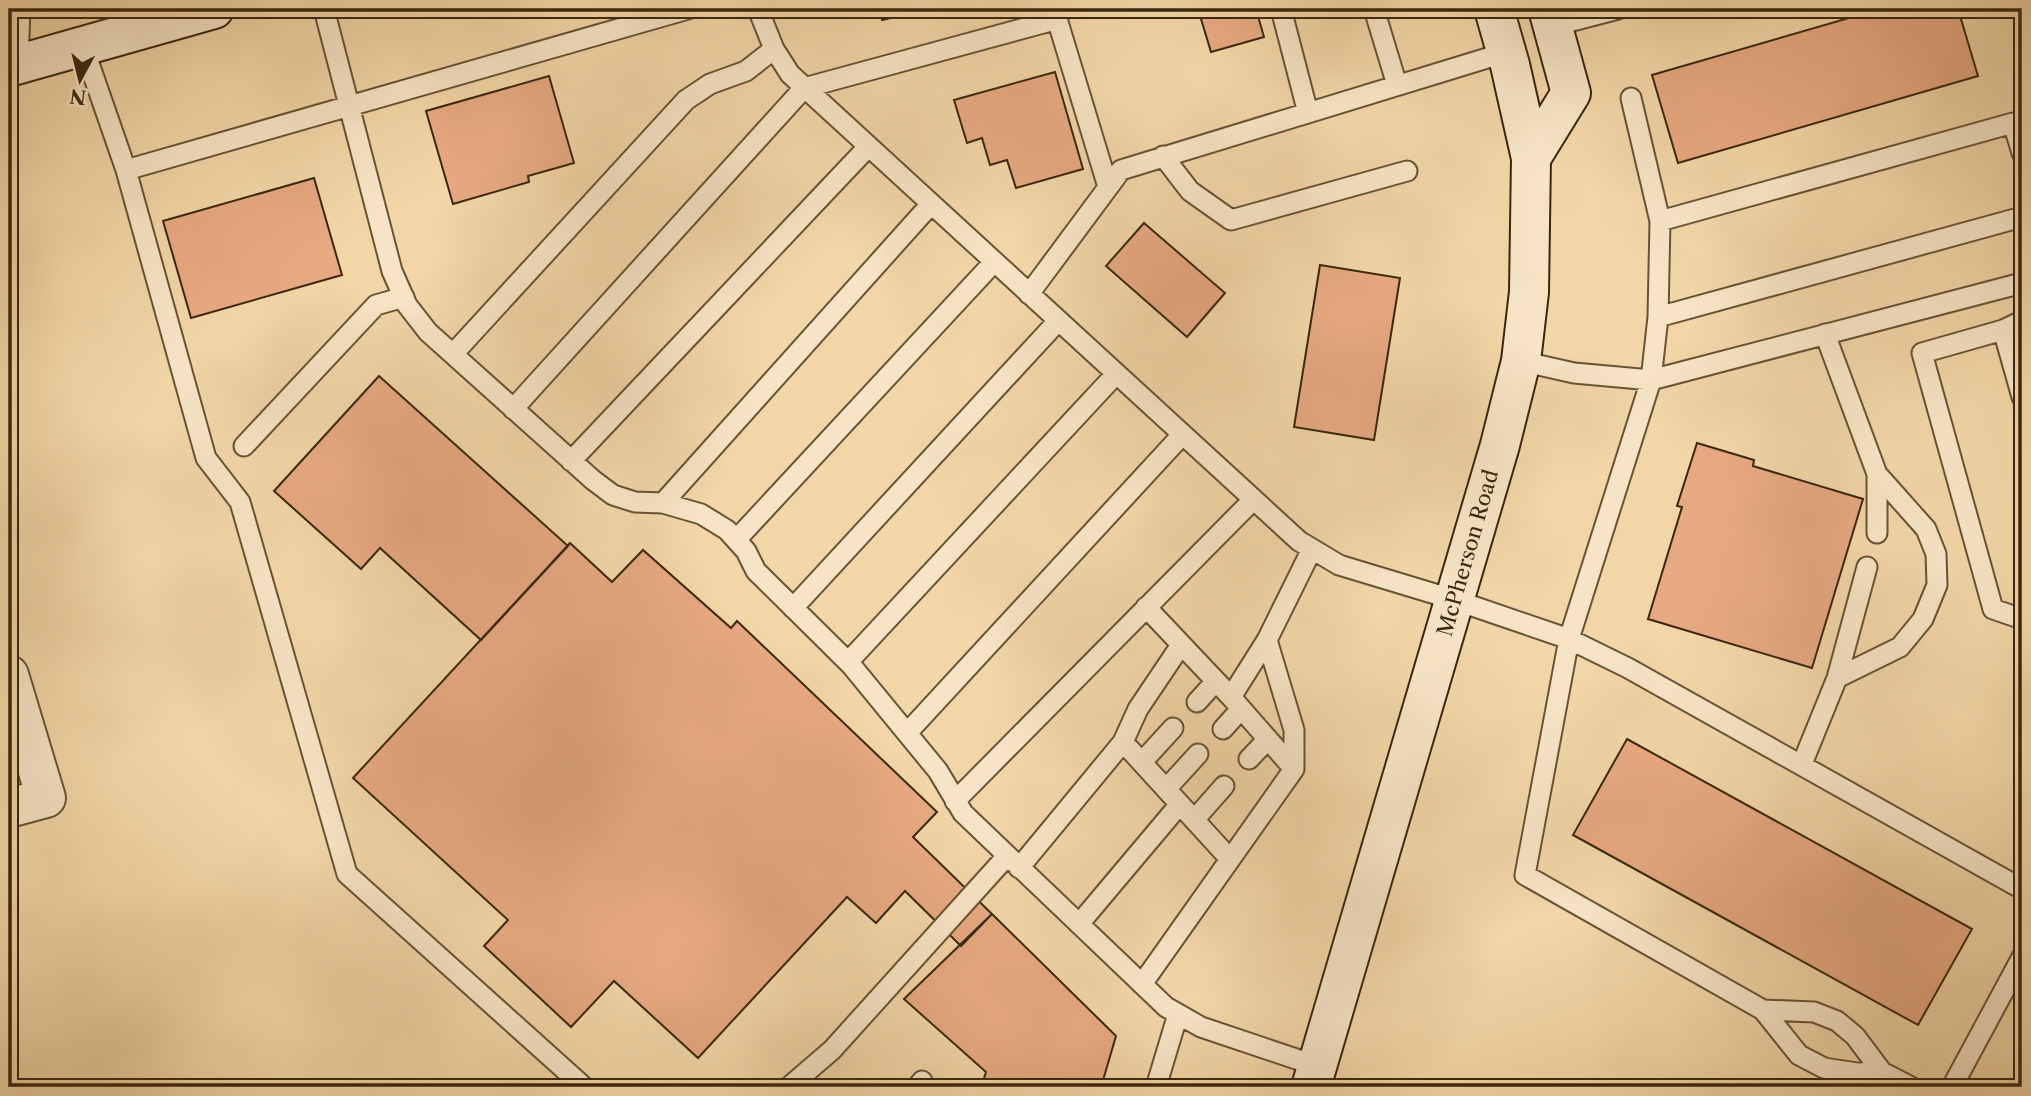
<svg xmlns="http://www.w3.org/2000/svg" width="2031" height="1096" font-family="'Libre Caslon Text',serif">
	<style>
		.building { fill: #e7a981; stroke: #3a270d; stroke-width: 2 }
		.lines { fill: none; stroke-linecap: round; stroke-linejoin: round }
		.lane-casing { stroke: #685334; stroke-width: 23 }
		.street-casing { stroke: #685334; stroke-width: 42 }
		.secondary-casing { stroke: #3a270d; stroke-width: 42 }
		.lane { stroke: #f7e4c6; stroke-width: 19 }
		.street { stroke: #f7e4c6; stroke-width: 38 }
		.secondary { stroke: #f7e4c6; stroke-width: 38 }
		.labels { text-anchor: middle; stroke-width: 5; stroke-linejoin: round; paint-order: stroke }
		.street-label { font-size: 21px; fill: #3a270d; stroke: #f7e4c6 }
	</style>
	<rect width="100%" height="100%" fill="#f2d6a7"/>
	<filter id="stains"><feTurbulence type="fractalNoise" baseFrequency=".00286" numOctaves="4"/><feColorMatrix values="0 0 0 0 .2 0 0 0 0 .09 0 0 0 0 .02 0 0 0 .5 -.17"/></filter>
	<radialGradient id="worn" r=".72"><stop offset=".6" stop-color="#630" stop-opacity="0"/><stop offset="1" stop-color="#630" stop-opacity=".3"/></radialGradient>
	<path class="building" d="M 879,9 L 952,9 L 919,17 L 916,12 L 882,20 Z
		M 1198,9 L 1256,9 L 1264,37 L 1211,52 Z
		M 1880,9 L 1958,9 L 1978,76 L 1678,163 L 1652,75 Z
		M 1055,72 L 1083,169 L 1016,188 L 1007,160 L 990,165 L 982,138 L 967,143 L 954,100 Z
		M 549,76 L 574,163 L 528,176 L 529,182 L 453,204 L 426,111 Z
		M 314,178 L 342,275 L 191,318 L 163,221 Z
		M 1144,223 L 1225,293 L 1187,337 L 1106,266 Z
		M 1320,265 L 1400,278 L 1374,440 L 1294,427 Z
		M 379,376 L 568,546 L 481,640 L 380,548 L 361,569 L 274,491 Z
		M 1697,443 L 1754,460 L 1753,466 L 1863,499 L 1812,668 L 1648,619 L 1682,507 L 1677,506 Z
		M 570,543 L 612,582 L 643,550 L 731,628 L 737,621 L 937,812 L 913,837 L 992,914 L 961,946 L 905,891 L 876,923 L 847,897 L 698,1058 L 614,981 L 571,1027 L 484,946 L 508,920 L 353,778 Z
		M 1627,739 L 1972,929 L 1918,1025 L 1573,835 Z
		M 992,914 L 1116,1036 L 1101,1087 L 981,1087 L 986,1072 L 904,999 Z"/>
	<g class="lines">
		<g class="lane-casing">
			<path id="lane" d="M 324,9 L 392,271 L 407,305 L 428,332 L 593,480 L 613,495 L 635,502 L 663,503 L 701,514 L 727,530 L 746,551 L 756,571 L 851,665 L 938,771 L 963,813 L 1166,1007 L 1201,1027 L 1317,1066
				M 758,9 L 774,49 L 790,74 L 1299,541 L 1339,565 L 1455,600 L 1569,639 L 1628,668 L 2022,889
				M 1054,9 L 1108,187
				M 1281,9 L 1308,113
				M 1374,9 L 1397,85
				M 1553,26 L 1618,9
				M 83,46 L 126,170 L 206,458 L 240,502 L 347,874 L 584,1087
				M 18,64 L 20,9
				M 1631,98 L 1660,221 L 1658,317 L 1651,380 L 1569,639 L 1525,875 L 1763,1010 L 1799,1055 L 1824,1068 L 1857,1073 L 1882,1072
				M 1163,156 L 1190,191 L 1231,220 L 1407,171
				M 126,170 L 688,9
				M 1660,221 L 2013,123 L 2022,153
				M 1029,294 L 1121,170 L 1507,52
				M 1658,317 L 2022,217
				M 2022,321 L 2003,330 L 1922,353 L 1993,609 L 2022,619
				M 2003,330 L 2022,397
				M 1825,334 L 1877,474 L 1877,533
				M 453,354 L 686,100 L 710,84 L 746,71 L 774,49
				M 1521,361 L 1574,373 L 1651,380 L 2022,283
				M 513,409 L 804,88 L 1058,19
				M 244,446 L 376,305 L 404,297
				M 571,461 L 868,147
				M 663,503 L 931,204
				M 736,540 L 994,262
				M 1146,607 L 1231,697 L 1267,640 L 1312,549
				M 793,608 L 1058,321
				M 1267,640 L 1294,730 L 1294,769
				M 848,662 L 1116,374
				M 1837,678 L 1900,647 L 1923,619 L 1937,585 L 1936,554 L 1926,529 L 1877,474
				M 1197,702 L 1216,681
				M 1223,729 L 1241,709
				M 907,733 L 1182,435
				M 1123,742 L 1230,859
				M 1249,759 L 1268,739
				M 1142,762 L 1173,728
				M 1802,764 L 1837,678 L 1867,567
				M 1166,789 L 1198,754
				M 955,801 L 1253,500
				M 1194,820 L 1224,786
				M 1019,868 L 1123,742 L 1138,709 L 1181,645
				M 1079,924 L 1180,804
				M 1142,984 L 1294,769 L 1231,697
				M 1763,1010 L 1814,1012 L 1837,1021 L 1855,1036 L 1882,1072 L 1911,1087
				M 789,1087 L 832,1050 L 1007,856
				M 917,1087 L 922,1081
				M 1156,1087 L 1178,1014
				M 1952,1087 L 2022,957"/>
		</g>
		<g class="street-casing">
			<path id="street" d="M 9,675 L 46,798 L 9,808"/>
		</g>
		<g class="secondary-casing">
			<path id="secondary" d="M 9,67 L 214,9
				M 1531,158 L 1571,93 L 1548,9
				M 1311,1087 L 1500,445 L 1521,361 L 1529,292 L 1531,158 L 1510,65 L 1494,9"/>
		</g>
		<use href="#lane" class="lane"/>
		<use href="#street" class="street"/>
		<use href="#secondary" class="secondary"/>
	</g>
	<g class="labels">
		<g class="street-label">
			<text transform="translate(1468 553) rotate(-74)" y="7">McPherson Road</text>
		</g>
	</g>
	<rect width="2031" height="1096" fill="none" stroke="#f2d6a7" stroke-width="35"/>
	<rect x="10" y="10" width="2010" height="1075" fill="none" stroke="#3a270d" stroke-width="3.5"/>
	<rect x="18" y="18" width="1996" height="1061" fill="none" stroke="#3a270d" stroke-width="2"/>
	<g transform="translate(80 80) rotate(187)" stroke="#f7e4c6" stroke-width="5" paint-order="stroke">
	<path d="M0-5L12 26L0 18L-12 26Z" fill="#3a270d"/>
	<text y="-10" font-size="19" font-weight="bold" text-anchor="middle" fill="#3a270d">N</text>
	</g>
	<rect width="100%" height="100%" filter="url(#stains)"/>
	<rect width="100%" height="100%" fill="url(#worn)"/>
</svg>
